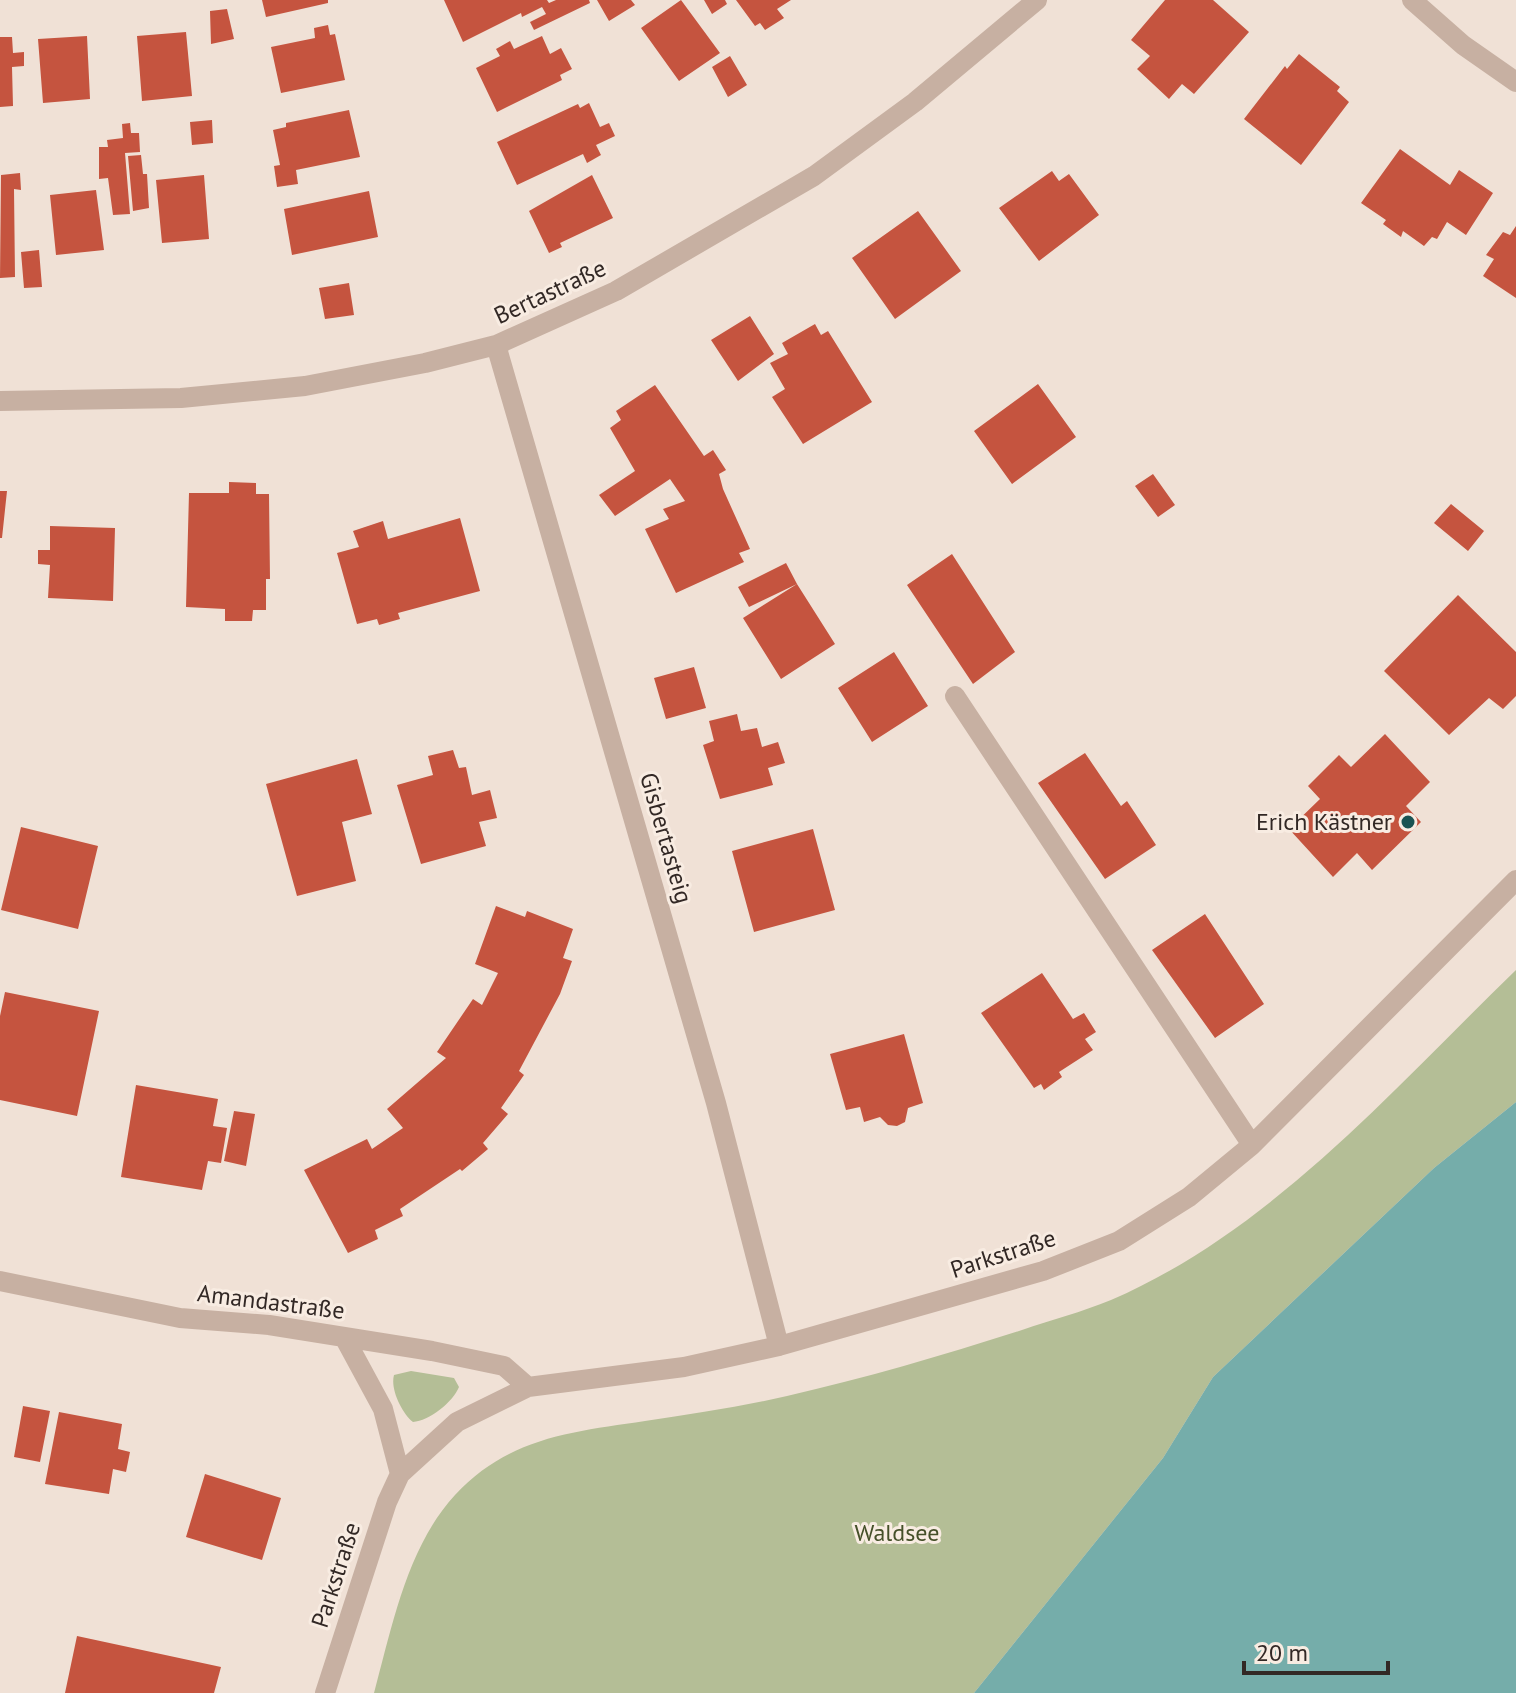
<svg xmlns="http://www.w3.org/2000/svg" width="1516" height="1693" font-family="'PT Sans',sans-serif">
	<style>
		.green { fill: #b4be96 }
		.water { fill: #75adaa }
		.building { fill: #c5543f }
		.lines { fill: none; stroke-linecap: round; stroke-linejoin: round }
		.minor { stroke: #c7b0a2; stroke-width: 20 }
		.poi-dot { fill: #1b5352; stroke: #f8ece2; stroke-width: 3 }
		.labels { text-anchor: middle; stroke-width: 6; stroke-linejoin: round; paint-order: stroke }
		.street-label { font-size: 24px; fill: #322825; stroke: #f8ece2 }
		.poi-label { font-size: 24px; fill: #322825; stroke: #f8ece2; text-anchor: end }
		.park-label { font-size: 24px; fill: #455029; stroke: #f8ece2 }
	</style>
	<rect width="100%" height="100%" fill="#f0e1d6"/>
	<path class="green" d="M 1516,970 L 1516,1102 L 1434,1168 L 1213,1377 L 1163,1458 L 974,1693 L 374,1693 C 392,1627 407,1547 455,1495 C 509,1437 572,1432 645,1421 C 692,1414 740,1407 787,1396 C 866,1378 944,1355 1022,1330 C 1051,1320 1082,1312 1111,1300 C 1271,1231 1393,1089 1516,970 Z
		M 411,1371 L 454,1378 L 459,1387 C 453,1402 429,1421 413,1422 C 402,1413 390,1389 394,1375 Z"/>
	<path class="water" d="M 1516,1102 L 1516,1693 L 974,1693 L 1163,1458 L 1213,1377 L 1434,1168 Z"/>
	<path class="building" d="M 262,0 L 328,0 L 328,3 L 266,17 Z
		M 444,0 L 547,0 L 549,3 L 556,0 L 589,0 L 590,3 L 534,30 L 530,22 L 546,14 L 542,7 L 522,17 L 521,13 L 463,42 Z
		M 597,0 L 631,0 L 635,5 L 609,21 Z
		M 681,0 L 720,53 L 679,81 L 641,28 Z
		M 704,0 L 725,0 L 727,4 L 712,14 Z
		M 736,0 L 791,0 L 777,9 L 784,18 L 765,30 L 760,23 L 755,26 Z
		M 1165,0 L 1213,0 L 1249,32 L 1194,94 L 1182,84 L 1169,99 L 1137,69 L 1150,56 L 1131,40 Z
		M 227,9 L 234,39 L 211,44 L 210,11 Z
		M 328,25 L 330,35 L 335,34 L 345,80 L 281,93 L 271,47 L 315,38 L 314,28 Z
		M 186,32 L 192,96 L 142,101 L 137,36 Z
		M 87,36 L 90,99 L 43,103 L 38,39 Z
		M 542,36 L 550,54 L 561,48 L 572,69 L 560,75 L 562,80 L 497,112 L 476,68 L 500,56 L 496,49 L 510,41 L 514,49 Z
		M 0,37 L 12,37 L 13,53 L 24,52 L 24,66 L 12,67 L 13,106 L 0,107 Z
		M 1299,54 L 1340,87 L 1337,91 L 1349,102 L 1301,165 L 1244,119 L 1285,66 L 1287,69 Z
		M 730,56 L 747,85 L 728,97 L 712,67 Z
		M 589,103 L 600,127 L 609,123 L 615,136 L 596,145 L 601,155 L 587,163 L 583,154 L 517,185 L 497,142 L 578,104 L 580,108 Z
		M 349,110 L 360,157 L 296,170 L 298,184 L 277,187 L 274,166 L 280,165 L 273,130 L 286,127 L 286,123 Z
		M 212,120 L 213,143 L 192,145 L 190,122 Z
		M 130,123 L 131,133 L 139,133 L 140,152 L 125,153 L 130,214 L 113,215 L 108,178 L 99,179 L 99,147 L 108,147 L 107,140 L 123,138 L 122,124 Z
		M 1400,149 L 1450,185 L 1459,170 L 1493,193 L 1466,235 L 1447,222 L 1437,239 L 1432,237 L 1424,246 L 1403,231 L 1401,237 L 1383,224 L 1386,220 L 1361,203 Z
		M 141,155 L 143,174 L 147,174 L 149,208 L 133,211 L 128,156 Z
		M 1052,171 L 1059,181 L 1069,174 L 1099,215 L 1039,261 L 999,208 Z
		M 20,173 L 21,190 L 14,189 L 15,277 L 0,278 L 1,175 Z
		M 204,175 L 209,239 L 162,243 L 156,180 Z
		M 592,175 L 613,218 L 560,243 L 562,247 L 549,253 L 529,211 Z
		M 96,190 L 104,250 L 56,255 L 50,195 Z
		M 369,191 L 378,237 L 292,255 L 284,209 Z
		M 918,211 L 961,271 L 895,319 L 852,258 Z
		M 1516,226 L 1516,298 L 1483,276 L 1494,259 L 1486,255 L 1503,232 L 1510,235 Z
		M 39,250 L 42,287 L 24,288 L 21,252 Z
		M 349,283 L 354,315 L 325,319 L 319,288 Z
		M 750,316 L 774,354 L 738,381 L 711,340 Z
		M 815,324 L 821,335 L 828,331 L 872,402 L 803,444 L 772,397 L 785,389 L 770,363 L 788,354 L 782,343 Z
		M 1038,384 L 1076,437 L 1012,484 L 974,431 Z
		M 655,385 L 704,456 L 713,450 L 726,470 L 719,474 L 723,489 L 750,549 L 739,553 L 744,562 L 676,593 L 645,529 L 669,519 L 663,509 L 685,501 L 670,479 L 615,516 L 599,495 L 635,471 L 610,428 L 621,420 L 616,411 Z
		M 1153,474 L 1175,505 L 1158,517 L 1135,486 Z
		M 229,482 L 256,483 L 256,494 L 269,494 L 270,579 L 266,579 L 266,610 L 253,610 L 252,621 L 225,621 L 225,609 L 186,607 L 189,493 L 229,493 Z
		M 0,491 L 7,491 L 2,538 L 0,538 Z
		M 1451,504 L 1484,531 L 1468,551 L 1434,523 Z
		M 460,518 L 480,591 L 398,613 L 400,619 L 379,625 L 377,619 L 357,624 L 337,553 L 359,547 L 353,531 L 383,521 L 388,539 Z
		M 50,526 L 115,528 L 113,601 L 48,598 L 50,565 L 38,564 L 38,550 L 50,550 Z
		M 952,554 L 1015,652 L 973,684 L 907,585 Z
		M 786,563 L 797,584 L 749,607 L 738,587 Z
		M 797,584 L 835,644 L 781,679 L 743,618 Z
		M 1458,595 L 1516,652 L 1516,696 L 1503,709 L 1489,698 L 1449,735 L 1384,671 Z
		M 894,652 L 928,706 L 872,742 L 838,688 Z
		M 694,667 L 706,708 L 666,719 L 654,678 Z
		M 737,714 L 741,731 L 757,728 L 762,747 L 778,742 L 785,763 L 768,768 L 773,785 L 720,799 L 703,745 L 714,741 L 709,721 Z
		M 1385,734 L 1430,782 L 1406,806 L 1421,822 L 1372,870 L 1357,853 L 1333,877 L 1289,829 L 1320,799 L 1308,786 L 1339,755 L 1351,767 Z
		M 453,750 L 459,768 L 466,767 L 472,795 L 490,790 L 497,818 L 479,822 L 486,846 L 421,864 L 397,785 L 433,775 L 428,756 Z
		M 1085,753 L 1121,806 L 1127,801 L 1156,845 L 1105,879 L 1038,783 Z
		M 357,759 L 372,814 L 342,822 L 356,881 L 297,896 L 266,784 Z
		M 21,827 L 98,846 L 78,929 L 1,910 Z
		M 813,829 L 835,910 L 754,932 L 732,851 Z
		M 496,906 L 525,917 L 527,911 L 573,929 L 563,958 L 572,961 L 560,994 L 519,1071 L 524,1075 L 501,1108 L 508,1114 L 483,1143 L 488,1149 L 462,1171 L 460,1169 L 400,1209 L 403,1216 L 375,1230 L 378,1239 L 348,1253 L 304,1170 L 367,1139 L 372,1149 L 403,1128 L 387,1109 L 446,1058 L 437,1052 L 473,999 L 482,1005 L 498,973 L 475,964 Z
		M 1205,914 L 1264,1004 L 1215,1038 L 1152,950 Z
		M 1042,973 L 1073,1019 L 1084,1013 L 1096,1032 L 1085,1039 L 1093,1050 L 1059,1072 L 1062,1077 L 1044,1090 L 1041,1084 L 1034,1088 L 981,1013 Z
		M 5,992 L 99,1011 L 77,1116 L 0,1100 L 0,1016 Z
		M 904,1034 L 923,1103 L 908,1108 L 905,1122 L 897,1126 L 888,1125 L 880,1117 L 864,1122 L 860,1107 L 846,1110 L 830,1054 Z
		M 136,1085 L 218,1099 L 213,1126 L 227,1128 L 221,1163 L 208,1161 L 202,1190 L 121,1177 Z
		M 234,1111 L 255,1114 L 246,1166 L 224,1161 Z
		M 23,1406 L 50,1411 L 40,1462 L 14,1457 Z
		M 59,1412 L 122,1424 L 118,1449 L 130,1452 L 126,1472 L 113,1469 L 109,1494 L 45,1484 Z
		M 205,1474 L 281,1498 L 262,1560 L 186,1537 Z
		M 77,1636 L 221,1667 L 214,1693 L 65,1693 Z"/>
	<g class="lines">
		<path class="minor" d="M 1412,0 L 1463,45 L 1516,82
			M 496,345 L 716,1103 L 779,1346
			M 0,401 L 181,398 L 305,386 L 425,363 L 496,345 L 616,291 L 814,176 L 915,102 L 1037,0
			M 955,696 L 1252,1145
			M 0,1281 L 180,1318 L 269,1325 L 432,1351 L 504,1366 L 528,1387
			M 344,1337 L 383,1409 L 400,1474
			M 325,1693 L 387,1502 L 400,1474 L 457,1422 L 528,1387 L 684,1367 L 779,1346 L 1043,1271 L 1119,1241 L 1189,1197 L 1252,1145 L 1516,880"/>
	</g>
	<circle class="poi-dot" cx="1408" cy="822" r="8"/>
	<g class="labels">
		<g class="street-label">
			<text transform="translate(550 292) rotate(-25)" y="8">Bertastraße</text>
			<text transform="translate(666 838) rotate(74)" y="8">Gisbertasteig</text>
			<text transform="translate(1003 1254) rotate(-18)" y="8">Parkstraße</text>
			<text transform="translate(271 1302) rotate(7)" y="8">Amandastraße</text>
			<text transform="translate(336 1575) rotate(-72)" y="8">Parkstraße</text>
		</g>
		<g class="poi-label">
			<text x="1392" y="830">Erich Kästner</text>
		</g>
		<g class="park-label">
			<text x="897" y="1541">Waldsee</text>
		</g>
	</g>
	<path d="M1244 1661v12h144v-12" fill="none" stroke="#322825" stroke-width="4"/>
	<text x="1256" y="1661" font-size="24" fill="#322825" stroke="#f8ece2" stroke-width="6" paint-order="stroke">20 m</text>
</svg>
